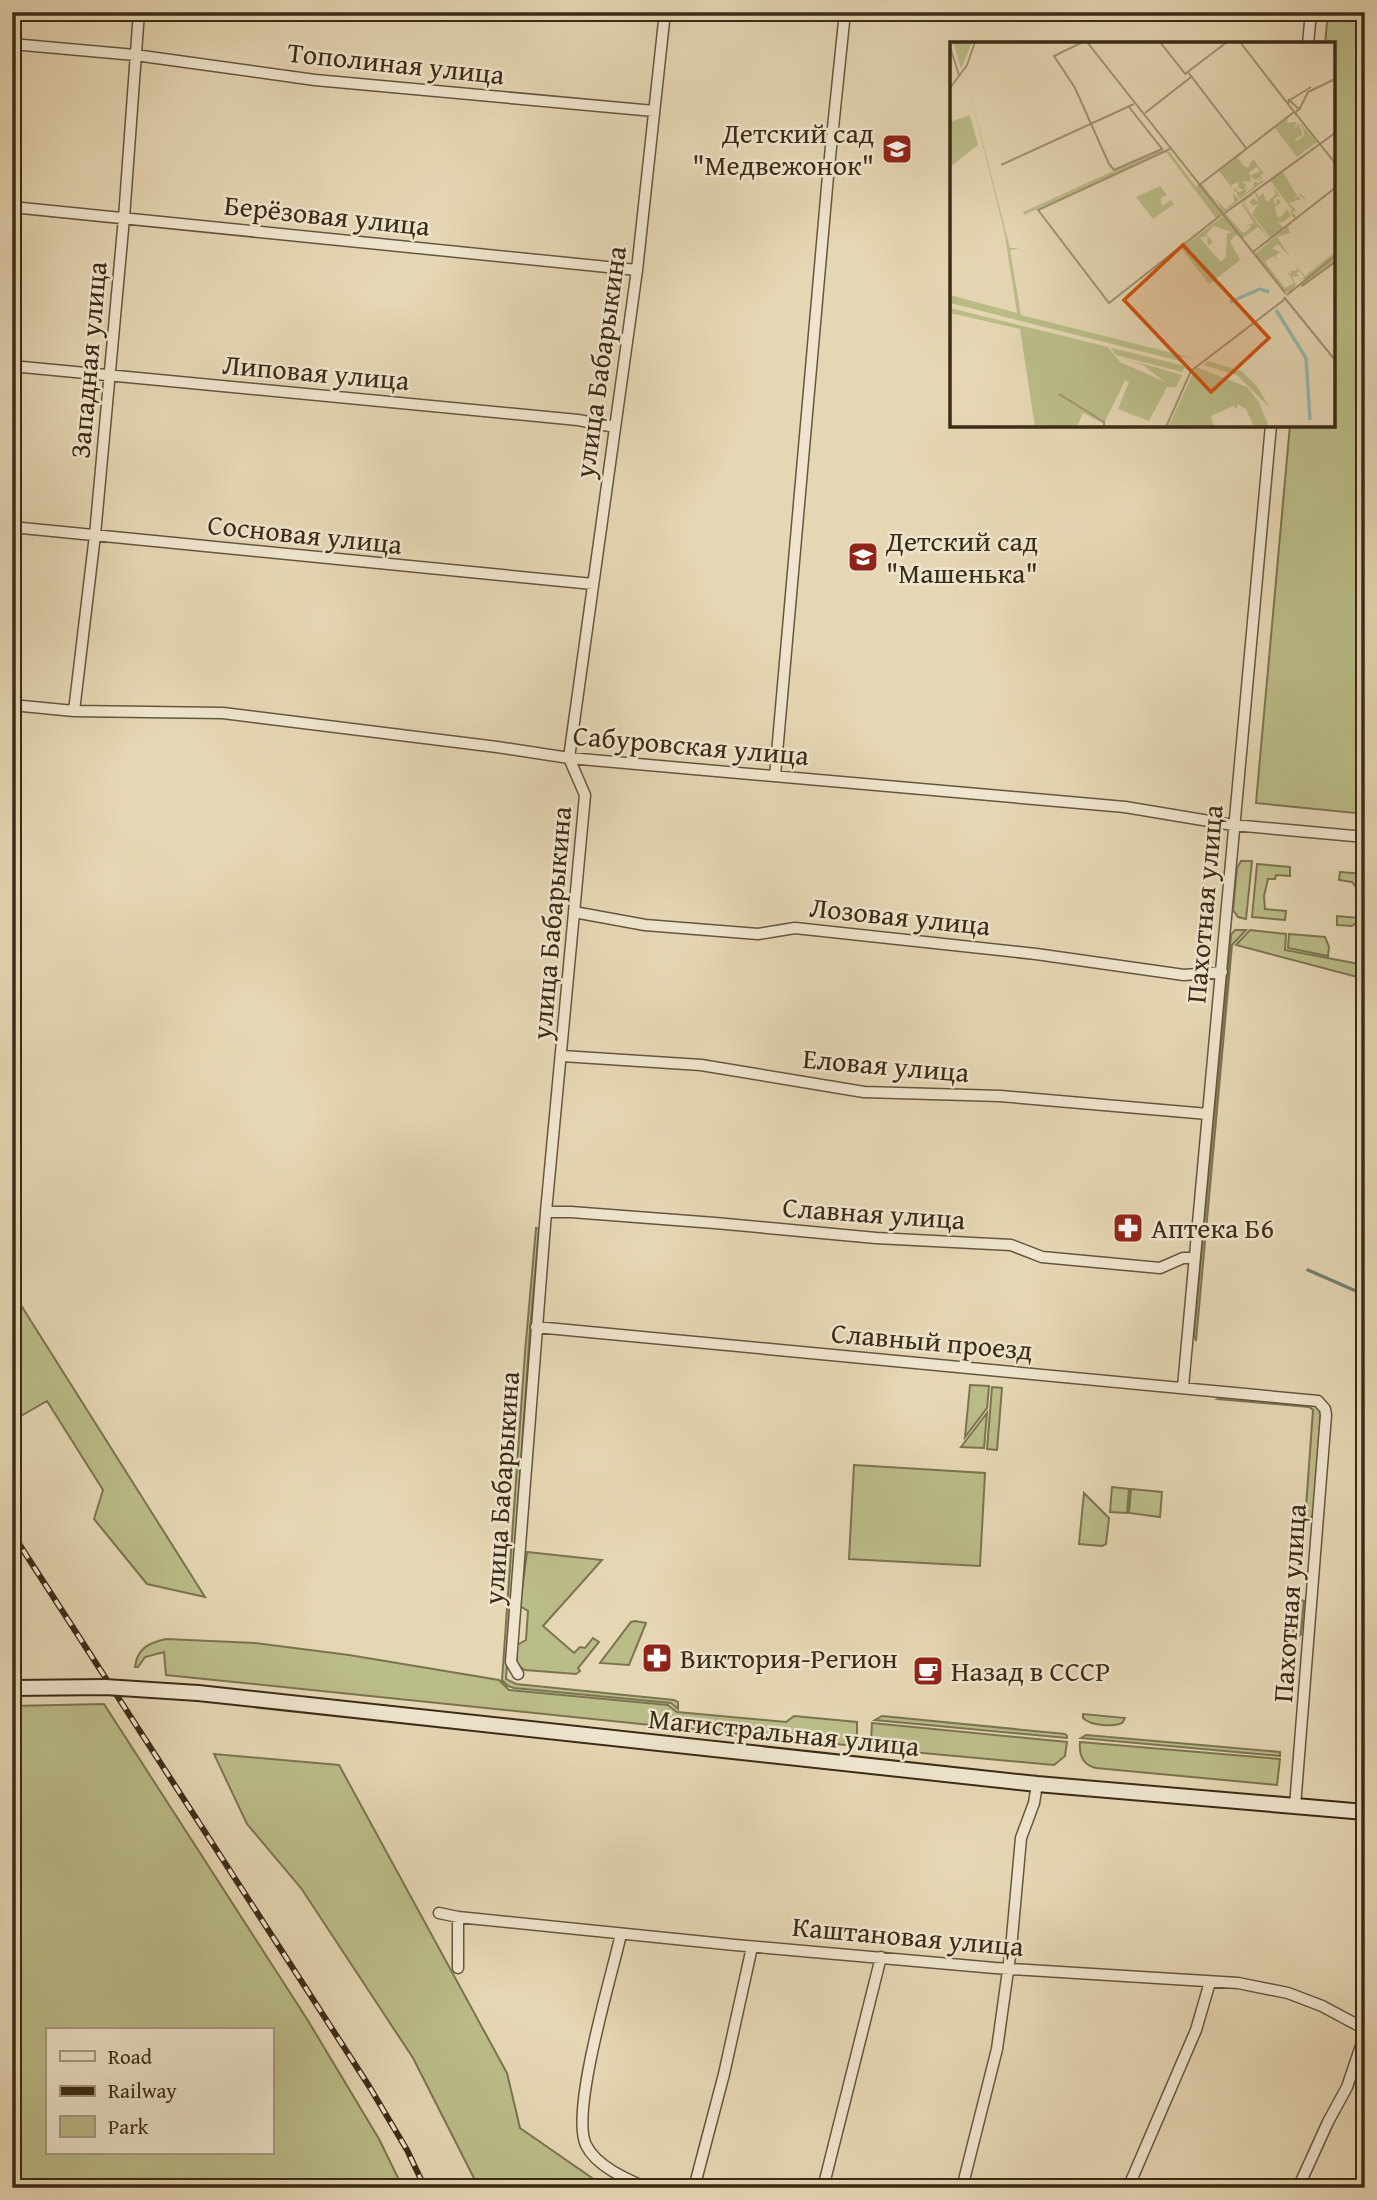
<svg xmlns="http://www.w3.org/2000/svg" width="1377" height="2200" font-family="'Gentium Book Plus',serif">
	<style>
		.green { fill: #bbbd89; stroke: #7b7450; stroke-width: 2; fill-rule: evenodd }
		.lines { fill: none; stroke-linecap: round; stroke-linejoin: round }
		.stream { stroke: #728072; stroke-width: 3.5 }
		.minor-casing { stroke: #66563e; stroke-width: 13 }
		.secondary-casing { stroke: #3b2b16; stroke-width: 18 }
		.minor { stroke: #efe5ce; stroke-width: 10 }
		.secondary { stroke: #efe5ce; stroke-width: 14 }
		.rail-casing { stroke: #3b2b16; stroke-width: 6 }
		.rail { stroke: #efe5ce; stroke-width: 3.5; stroke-dasharray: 10; stroke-linecap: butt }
		.secondary-bridge-casing { stroke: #3b2b16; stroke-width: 18; stroke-linecap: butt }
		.secondary-bridge { stroke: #efe5ce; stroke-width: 14 }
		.labels { text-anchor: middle; stroke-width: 5; stroke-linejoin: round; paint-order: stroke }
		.street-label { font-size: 28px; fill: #3b2b16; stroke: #efe5ce }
		.poi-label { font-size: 28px; fill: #3b2b16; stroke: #efe5ce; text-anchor: start }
		.inset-river { fill: none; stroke: #96b9af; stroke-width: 3.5 }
		.inset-road { fill: none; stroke: #a29275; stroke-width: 2 }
		.view { fill: #ce520e; fill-opacity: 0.15; stroke: #ce520e; stroke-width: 3.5 }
		.inset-edge { fill: none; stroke: #3b2b16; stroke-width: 3.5 }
	</style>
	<rect width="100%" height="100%" fill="#e6d7b4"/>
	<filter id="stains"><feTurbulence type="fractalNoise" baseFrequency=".00286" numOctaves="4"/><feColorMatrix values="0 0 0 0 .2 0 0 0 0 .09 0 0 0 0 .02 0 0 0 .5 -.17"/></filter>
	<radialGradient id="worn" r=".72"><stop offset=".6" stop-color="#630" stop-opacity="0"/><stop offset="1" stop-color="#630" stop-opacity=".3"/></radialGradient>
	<path class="green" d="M 1328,12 L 1365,16 L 1365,814 L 1256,803 L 1290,425 L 1333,425 L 1333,44 L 1325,44 Z
		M 1241,861 L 1252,861 L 1246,919 L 1238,917 L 1233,910 L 1237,868 Z
		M 1257,864 L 1290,867 L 1290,876 L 1276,875 L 1275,879 L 1268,879 L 1264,896 L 1265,909 L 1286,911 L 1285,920 L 1252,917 Z
		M 1340,872 L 1365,874 L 1365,917 L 1352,926 L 1337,925 L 1337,916 L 1359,918 L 1361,888 L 1356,887 L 1352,882 L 1339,880 Z
		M 1235,930 L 1246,930 L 1232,945 L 1196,1341 L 1194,1335 L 1231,935 Z
		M 1250,930 L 1286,934 L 1285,950 L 1365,965 L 1365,979 L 1236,945 Z
		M 1289,934 L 1325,937 L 1329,947 L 1328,956 L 1288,948 Z
		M 536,1228 L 539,1229 L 530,1330 L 506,1679 L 516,1684 L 674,1700 L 678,1702 L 678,1709 L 671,1703 L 514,1688 L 508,1686 L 502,1680 L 525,1352 Z
		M 12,1291 L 205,1597 L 147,1584 L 94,1519 L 103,1490 L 47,1401 L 12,1421 Z
		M 970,1385 L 989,1386 L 987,1408 L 965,1437 Z
		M 992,1387 L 1002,1388 L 997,1450 L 987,1449 Z
		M 1224,1396 L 1314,1405 L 1321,1410 L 1314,1515 L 1305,1521 L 1313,1410 L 1309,1407 L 1218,1399 Z
		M 987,1413 L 984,1448 L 961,1447 Z
		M 854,1465 L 985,1473 L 980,1566 L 849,1559 Z
		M 1112,1487 L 1129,1489 L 1127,1513 L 1110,1512 Z
		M 1131,1489 L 1162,1492 L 1160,1517 L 1129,1513 Z
		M 1084,1493 L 1109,1518 L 1106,1544 L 1102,1546 L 1079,1544 Z
		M 527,1552 L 602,1560 L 543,1626 L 574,1653 L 580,1647 L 585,1648 L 593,1638 L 599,1642 L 578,1668 L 580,1671 L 576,1674 L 525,1670 L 517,1665 L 517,1645 L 526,1640 L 528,1611 L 520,1606 Z
		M 1296,1598 L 1304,1601 L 1301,1634 L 1297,1638 L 1293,1638 Z
		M 635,1621 L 646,1623 L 629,1665 L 600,1663 L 631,1622 Z
		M 166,1639 L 255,1643 L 349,1655 L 499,1680 L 509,1690 L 668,1705 L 677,1712 L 786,1722 L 794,1716 L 857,1722 L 857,1738 L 845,1745 L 166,1675 L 164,1652 L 145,1657 L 138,1667 L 135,1667 C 137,1648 149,1643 166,1639 Z
		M 104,1704 L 307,2019 L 379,2139 L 403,2188 L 12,2188 L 12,1706 ZM 47,2030 L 271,2030 L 271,2153 L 47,2153 Z
		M 1083,1714 L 1125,1718 L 1122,1723 C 1113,1727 1091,1726 1083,1718 Z
		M 882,1716 L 1065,1734 L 1067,1736 L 1067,1738 L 875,1720 Z
		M 872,1723 L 1067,1742 L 1065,1756 L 1054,1765 L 879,1749 L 871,1741 Z
		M 1086,1735 L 1280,1752 L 1280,1756 L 1081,1738 Z
		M 1080,1742 L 1280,1759 L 1277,1785 L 1096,1768 C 1082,1765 1079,1754 1080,1742 Z
		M 214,1754 L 339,1765 L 507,2073 L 520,2128 L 602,2185 L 603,2188 L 479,2188 L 413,2058 L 301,1888 L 247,1824 Z"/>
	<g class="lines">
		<path class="stream" d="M 1308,1270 L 1365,1295"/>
		<g class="minor-casing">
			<path id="minor" d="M 12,44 L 135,55 L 315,80 L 654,111
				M 1308,44 L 1311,12
				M 12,207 L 637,270
				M 12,366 L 578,420 L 615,427
				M 12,527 L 593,584
				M 12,705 L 74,711 L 223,713 L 497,747 L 569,758 L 1125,807 L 1233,825 L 1365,837
				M 74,711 L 95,535 L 124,218 L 139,12
				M 775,776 L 828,176 L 845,12
				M 574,912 L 645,925 L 758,934 L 795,928 L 1036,954 L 1184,975 L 1222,972
				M 562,1056 L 701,1065 L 864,1092 L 1000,1096 L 1208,1114
				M 546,1212 L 571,1212 L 715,1223 L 876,1238 L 1011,1245 L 1042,1257 L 1160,1268 L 1183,1258 L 1195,1258
				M 536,1327 L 1318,1401 L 1325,1409 L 1326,1415 L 1295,1806
				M 1183,1387 L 1271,425
				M 518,1674 L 511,1662 L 546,1212 L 585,795 L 569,758 L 637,270 L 665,12
				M 439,1913 L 458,1917 L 735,1945 L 995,1968 L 1238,1983 L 1288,1993 L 1322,2006 L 1365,2029
				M 621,1934 C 612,1975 570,2112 586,2145 C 596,2166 626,2179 647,2188
				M 458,1968 L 458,1917
				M 694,2188 L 724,2074 L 752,1947
				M 823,2188 L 881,1957
				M 962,2188 L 997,2049 L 1011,1949 L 1021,1838 L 1034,1803 L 1037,1784
				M 1128,2188 L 1196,2030 L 1210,1982
				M 1298,2188 L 1328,2122 L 1347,2087 L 1365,2034"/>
		</g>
		<g class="secondary-casing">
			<path id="secondary" d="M 198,1693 L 1037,1784 L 1365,1812"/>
		</g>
		<use href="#minor" class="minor"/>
		<use href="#secondary" class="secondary"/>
		<g class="rail-casing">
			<path id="rail" d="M 12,1533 L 369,2086 L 407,2150 L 425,2188"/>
		</g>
		<use href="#rail" class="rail"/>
		<g class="secondary-bridge-casing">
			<path id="secondary-bridge" d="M 12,1688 L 105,1687 L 198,1693"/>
		</g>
		<use href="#secondary-bridge" class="secondary-bridge"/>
	</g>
	<defs>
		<g id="school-square" transform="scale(1.575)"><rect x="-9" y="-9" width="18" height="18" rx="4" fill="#8f2418" stroke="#efe5ce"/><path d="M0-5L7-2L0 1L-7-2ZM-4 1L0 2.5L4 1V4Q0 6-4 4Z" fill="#fff"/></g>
		<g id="pharmacy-square" transform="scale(1.575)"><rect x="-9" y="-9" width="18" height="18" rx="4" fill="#8f2418" stroke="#efe5ce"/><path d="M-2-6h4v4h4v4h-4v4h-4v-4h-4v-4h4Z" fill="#fff"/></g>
		<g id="cafe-square" transform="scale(1.575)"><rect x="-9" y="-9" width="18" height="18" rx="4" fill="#8f2418" stroke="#efe5ce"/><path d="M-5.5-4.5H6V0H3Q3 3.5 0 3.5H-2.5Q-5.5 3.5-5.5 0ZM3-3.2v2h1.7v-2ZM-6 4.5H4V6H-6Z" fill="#fff"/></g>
	</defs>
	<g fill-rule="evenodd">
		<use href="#school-square" x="897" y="149"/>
		<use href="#school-square" x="863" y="557"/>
		<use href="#pharmacy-square" x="1128" y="1228"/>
		<use href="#pharmacy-square" x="657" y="1658"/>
		<use href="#cafe-square" x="928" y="1671"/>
	</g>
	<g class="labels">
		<g class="street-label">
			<text transform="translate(396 63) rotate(6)" y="10">Тополиная улица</text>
			<text transform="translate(327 215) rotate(6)" y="10">Берёзовая улица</text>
			<text transform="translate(88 360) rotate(-85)" y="10">Западная улица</text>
			<text transform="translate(600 362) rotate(-82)" y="10">улица Бабарыкина</text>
			<text transform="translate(316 372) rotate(5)" y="10">Липовая улица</text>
			<text transform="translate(305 534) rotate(6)" y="10">Сосновая улица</text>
			<text transform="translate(691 745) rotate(5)" y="10">Сабуровская улица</text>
			<text transform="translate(1204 904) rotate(-85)" y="10">Пахотная улица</text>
			<text transform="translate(900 916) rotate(6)" y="10">Лозовая улица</text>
			<text transform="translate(551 923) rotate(-85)" y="10">улица Бабарыкина</text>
			<text transform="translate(886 1065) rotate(5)" y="10">Еловая улица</text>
			<text transform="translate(874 1213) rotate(4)" y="10">Славная улица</text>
			<text transform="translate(932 1341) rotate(5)" y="10">Славный проезд</text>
			<text transform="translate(501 1488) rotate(-86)" y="10">улица Бабарыкина</text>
			<text transform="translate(1289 1603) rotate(-86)" y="10">Пахотная улица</text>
			<text transform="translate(784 1732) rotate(6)" y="10">Магистральная улица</text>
			<text transform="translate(908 1936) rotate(5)" y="10">Каштановая улица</text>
		</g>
		<g class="poi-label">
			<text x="874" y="143" text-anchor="end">Детский сад<tspan x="874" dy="32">"Медвежонок"</tspan></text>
			<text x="886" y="551">Детский сад<tspan x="886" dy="32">"Машенька"</tspan></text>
			<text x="1151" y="1238">Аптека Б6</text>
			<text x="680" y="1668">Виктория-Регион</text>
			<text x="951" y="1681">Назад в СССР</text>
		</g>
	</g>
	<g transform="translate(950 42)">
		<rect width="385" height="385" fill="#e6d7b4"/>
		<path d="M 3,0 L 22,0 L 11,27 ZM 15,32 L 60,206 L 70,206 L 60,208 L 71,273 L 246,317 L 232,315 L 230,319 L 0,261 L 0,253 L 67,271 L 54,188 ZM 20,73 L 28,103 L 0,125 L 0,80 ZM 338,76 L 337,81 L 346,80 L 345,88 L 348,80 L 353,93 L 346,96 L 345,100 L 355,93 L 350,81 L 367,100 L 347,115 L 325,86 ZM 212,107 L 213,110 L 74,173 L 73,170 ZM 296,108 L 288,116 L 293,123 L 298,126 L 303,117 L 314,132 L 311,132 L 312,136 L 308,139 L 311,134 L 306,138 L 300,134 L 310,129 L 307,125 L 299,130 L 301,140 L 292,139 L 296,143 L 294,149 L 299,143 L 294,153 L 302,146 L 299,142 L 303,146 L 304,139 L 308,141 L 317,137 L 290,157 L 286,150 L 293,149 L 289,145 L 288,148 L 285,150 L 283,146 L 287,148 L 289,141 L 286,142 L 292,138 L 281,143 L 282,146 L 269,129 ZM 216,110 L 220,110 L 246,145 L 252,142 L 271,167 L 266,157 L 275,167 L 284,160 L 283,151 L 289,158 L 266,176 ZM 332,128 L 346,152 L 351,152 L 357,159 L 348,152 L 344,156 L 348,154 L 351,157 L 339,161 L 348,170 L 342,169 L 346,174 L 346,175 L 344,177 L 340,169 L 342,168 L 320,138 ZM 321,142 L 332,157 L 328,154 L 323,158 L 326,163 L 327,156 L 331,160 L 325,165 L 327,174 L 331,178 L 328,172 L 331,175 L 337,167 L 341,174 L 331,181 L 327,178 L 333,186 L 320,196 L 302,172 L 308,162 L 303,164 L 299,160 L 304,156 L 309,161 L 305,151 L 294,160 L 301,171 L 292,159 L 305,149 L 309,155 L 313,151 L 317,160 L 326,152 ZM 210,144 L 217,153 L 211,156 L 212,164 L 221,158 L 224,162 L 203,177 L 186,155 ZM 290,160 L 295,164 L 319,197 L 308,185 L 293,196 L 285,193 L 280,200 L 290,218 L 259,242 L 231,206 L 276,172 L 293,191 L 297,189 L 302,183 L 294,184 L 304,181 ZM 264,184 L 282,190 L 277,192 L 276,215 L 271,220 L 250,196 L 257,194 L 258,204 L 263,200 L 256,192 ZM 338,184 L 340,191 L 327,195 L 341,216 L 328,202 L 322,207 L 330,210 L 325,214 L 328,218 L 323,214 L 315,220 L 335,246 L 344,241 L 336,228 L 341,233 L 340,229 L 348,228 L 344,222 L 355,234 L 385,210 L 385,220 L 350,246 L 355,236 L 348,240 L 354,235 L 350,229 L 346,231 L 349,234 L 342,235 L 346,243 L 341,250 L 334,250 L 305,212 ZM 0,266 L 158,305 L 170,320 L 215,340 L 193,323 L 169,315 L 232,333 L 226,345 L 217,345 L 199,379 L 168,367 L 179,340 L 175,338 L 154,382 L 133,371 L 127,385 L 85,385 L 70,287 L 0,271 ZM 161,306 L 162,306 L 235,324 L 232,330 L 166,313 ZM 258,319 L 291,329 L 306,343 L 320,366 L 287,333 L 253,323 ZM 246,325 L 297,345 L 309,360 L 319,385 L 304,385 L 296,367 L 287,362 L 287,367 L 283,364 L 261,374 L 264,385 L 218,385 Z" fill="#bbbd89" fill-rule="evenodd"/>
		<path class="inset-river" d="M 280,260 L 310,247 L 319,250M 326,268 L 356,316 L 360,378"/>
		<path class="inset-road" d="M 133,0 L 104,14 L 125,46 L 159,122 L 164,128 L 212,107M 137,0 L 336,252M 210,0 L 236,33M 290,0 L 338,62M 0,5 L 9,33M 238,30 L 296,106M 235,32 L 277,0M 0,46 L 17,23 L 25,0M 340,58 L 361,45M 179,65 L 213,108M 349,68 L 358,50 L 385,37M 195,71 L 241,35M 345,71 L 349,67 L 339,58 L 338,62 L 385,121M 220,107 L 88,168 L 159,261 L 271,173M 51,123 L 184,62M 248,144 L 344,70M 272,173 L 385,91M 303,210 L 385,146M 352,244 L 385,220M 337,253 L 385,214M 334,255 L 385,318M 109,352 L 154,380 L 154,385M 216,385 L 241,329 L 335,257"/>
		<path class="view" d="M 233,203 L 319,296 L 261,350 L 174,258 Z"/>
		<rect width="385" height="385" class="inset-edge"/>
	</g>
	<rect width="1377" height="2200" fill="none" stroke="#e6d7b4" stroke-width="42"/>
	<rect x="14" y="14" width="1349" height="2172" fill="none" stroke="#3b2b16" stroke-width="3.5"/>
	<rect x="21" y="21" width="1335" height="2158" fill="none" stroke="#3b2b16" stroke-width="2"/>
	<rect x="46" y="2028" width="228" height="126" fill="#efe5ce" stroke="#a79b84" stroke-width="2"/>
	<rect x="60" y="2051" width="35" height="10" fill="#efe5ce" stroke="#a79b84" stroke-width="2"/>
	<text x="108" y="2064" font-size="21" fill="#3b2b16">Road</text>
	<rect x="60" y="2086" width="35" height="10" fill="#3b2b16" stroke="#a79b84" stroke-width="2"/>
	<text x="108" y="2098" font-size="21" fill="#3b2b16">Railway</text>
	<rect x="60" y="2116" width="35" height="21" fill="#bbbd89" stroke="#a79b84" stroke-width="2"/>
	<text x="108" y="2134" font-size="21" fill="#3b2b16">Park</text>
	<rect width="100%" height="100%" filter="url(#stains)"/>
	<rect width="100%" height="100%" fill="url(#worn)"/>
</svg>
